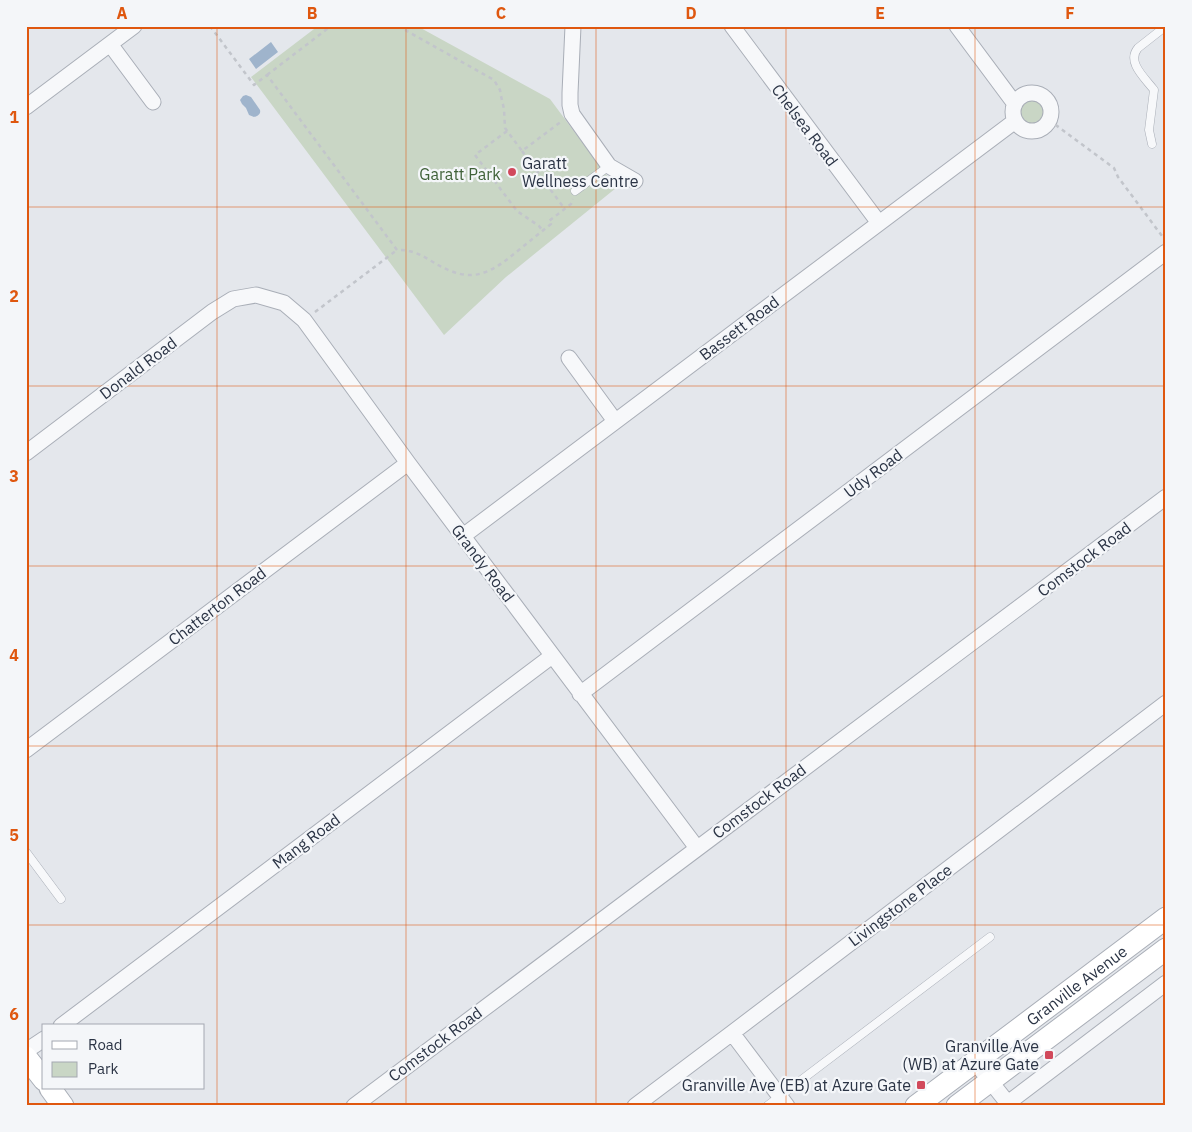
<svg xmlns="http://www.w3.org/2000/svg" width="1192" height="1132" font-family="'IBM Plex Sans',sans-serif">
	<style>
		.green { fill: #c9d6c5 }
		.water { fill: #9fb4cc }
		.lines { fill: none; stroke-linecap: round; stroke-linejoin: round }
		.service-casing { stroke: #a9aeb7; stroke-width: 9 }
		.minor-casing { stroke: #a9aeb7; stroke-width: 17 }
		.secondary-casing { stroke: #a9aeb7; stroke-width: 23 }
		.path { stroke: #c2c5cb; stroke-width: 2.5; stroke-dasharray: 4 4; stroke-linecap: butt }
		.service { stroke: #f7f8fa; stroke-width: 8 }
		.minor { stroke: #f7f8fa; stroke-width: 15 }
		.secondary { stroke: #fff; stroke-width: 21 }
		.grid { fill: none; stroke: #df570f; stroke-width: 1; stroke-opacity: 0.55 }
		.poi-dot { fill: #d1495b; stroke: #f4f6f9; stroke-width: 2 }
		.labels { text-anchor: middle; stroke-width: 4.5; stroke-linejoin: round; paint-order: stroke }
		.street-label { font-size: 16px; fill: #2b3445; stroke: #f4f6f9 }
		.poi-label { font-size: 16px; fill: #2b3445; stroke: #f4f6f9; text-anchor: end }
		.park-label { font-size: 16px; fill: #3f6138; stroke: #f4f6f9 }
		.neatline { fill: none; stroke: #df570f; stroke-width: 2 }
		.grid-label { font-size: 16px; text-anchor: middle; font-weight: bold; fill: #df570f }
	</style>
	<rect width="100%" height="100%" fill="#e4e7ec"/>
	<path class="green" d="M 318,26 L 417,26 L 550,99 L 616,188 L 506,277 L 444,335 L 251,77 Z
		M1020 112a12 12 0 1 1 24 0a12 12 0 1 1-24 0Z"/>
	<path class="water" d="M 271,42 L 278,52 L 256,69 L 249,59 Z
		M 246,95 L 251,97 L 260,110 C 261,114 258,116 254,117 L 249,115 L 246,108 L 242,104 L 240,100 L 243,96 Z"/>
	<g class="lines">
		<g class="service-casing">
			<path id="service" d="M 1152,144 L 1149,130 L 1154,90 C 1145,78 1126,62 1138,48 L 1166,26
				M 575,191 L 609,166
				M 26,852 L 61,899
				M 767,1106 L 990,937"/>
		</g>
		<g class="minor-casing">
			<path id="minor" d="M 573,26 L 570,93 L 570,105 L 572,114 L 609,166 L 635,181
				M 732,26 L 879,223
				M 957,26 L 1015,104
				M 110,44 L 153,102
				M1013 112a19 19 0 1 1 38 0a19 19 0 1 1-38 0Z
				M 26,107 L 134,26
				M 569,358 L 615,421
				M 26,453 L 212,312 L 233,299 L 256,295 L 284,303 L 304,320 L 408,463 L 697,848
				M 463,536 L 1015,121
				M 580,694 L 1166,252
				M 26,750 L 408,463
				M 61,1026 L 552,656
				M 732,1033 L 787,1106
				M 26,1051 L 44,1039
				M 975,1062 L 1010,1106
				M 354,1106 L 1166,497
				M 635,1106 L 732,1033 L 1166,703
				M 1004,1106 L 1166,983"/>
		</g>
		<g class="secondary-casing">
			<g id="secondary">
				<path d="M 26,1057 L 44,1080"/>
				<path d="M 50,1088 L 63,1106"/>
				<path id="s1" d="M 916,1106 L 988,1052 L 1166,918"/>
				<path d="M 957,1106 L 1166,949"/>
			</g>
		</g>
		<path class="path" d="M 210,26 L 254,85 L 267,75 L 397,250 C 401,250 405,250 409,251 C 424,254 436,266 451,271 C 480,283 499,266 520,249 C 531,240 541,232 551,224 L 549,221 L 571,204 L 573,199
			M 398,26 L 494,80 L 500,90 L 501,96 L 504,109 L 505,128 L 522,151 L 562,121
			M 267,75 L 331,26
			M 1049,120 L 1114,168 L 1118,177 L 1165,240
			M 507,131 L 475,155 L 517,211 L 539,226 L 543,231
			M 522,151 L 564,208
			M 315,312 L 397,250"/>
		<use href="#service" class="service"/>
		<use href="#minor" class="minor"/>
		<use href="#secondary" class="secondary"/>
	</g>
	<path class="grid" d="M 217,26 L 217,1106M 406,26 L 406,1106M 596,26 L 596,1106M 786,26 L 786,1106M 975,26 L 975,1106M 26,207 L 1166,207M 26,386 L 1166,386M 26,566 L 1166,566M 26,746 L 1166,746M 26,925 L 1166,925"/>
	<g class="poi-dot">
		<circle cx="512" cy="172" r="5"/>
		<rect x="1044" y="1050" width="10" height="10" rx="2.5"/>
		<rect x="916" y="1080" width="10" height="10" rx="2.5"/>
	</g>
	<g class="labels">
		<g class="street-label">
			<text transform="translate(805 125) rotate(53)" y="6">Chelsea Road</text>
			<text transform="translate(739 328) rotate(-37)" y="6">Bassett Road</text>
			<text transform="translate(138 368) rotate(-37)" y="6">Donald Road</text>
			<text transform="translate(873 473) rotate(-37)" y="6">Udy Road</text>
			<text transform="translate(1084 559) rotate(-37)" y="6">Comstock Road</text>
			<text transform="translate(483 563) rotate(53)" y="6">Grandy Road</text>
			<text transform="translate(217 606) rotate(-37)" y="6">Chatterton Road</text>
			<text transform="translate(759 801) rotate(-37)" y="6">Comstock Road</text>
			<text transform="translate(306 841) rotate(-37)" y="6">Mang Road</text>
			<text transform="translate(900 905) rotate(-37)" y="6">Livingstone Place</text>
			<text dy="6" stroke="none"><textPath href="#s1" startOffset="201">Granville Avenue</textPath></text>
			<text transform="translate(435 1044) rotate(-37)" y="6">Comstock Road</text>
		</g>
		<g class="poi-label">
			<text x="522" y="169" text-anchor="start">Garatt<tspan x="522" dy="18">Wellness Centre</tspan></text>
			<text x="1039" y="1052">Granville Ave<tspan x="1039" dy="18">(WB) at Azure Gate</tspan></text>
			<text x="911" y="1091">Granville Ave (EB) at Azure Gate</text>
		</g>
		<g class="park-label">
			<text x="460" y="180">Garatt Park</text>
		</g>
	</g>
	<rect width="1192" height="1132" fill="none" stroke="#f4f6f9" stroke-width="55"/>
	<rect x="42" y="1024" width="162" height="65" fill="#f4f6f9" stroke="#a4a8b1"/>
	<rect x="52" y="1041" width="25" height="8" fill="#ffffff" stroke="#a4a8b1"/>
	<text x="88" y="1050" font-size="15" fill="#2b3445">Road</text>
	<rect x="52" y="1062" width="25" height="15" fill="#c9d6c5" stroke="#a4a8b1"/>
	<text x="88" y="1074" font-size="15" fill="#2b3445">Park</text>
	<rect x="28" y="28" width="1136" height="1076" class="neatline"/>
	<g class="grid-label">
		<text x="122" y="19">A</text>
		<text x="312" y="19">B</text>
		<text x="501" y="19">C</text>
		<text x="691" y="19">D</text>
		<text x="880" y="19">E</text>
		<text x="1070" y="19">F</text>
		<text x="14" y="123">1</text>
		<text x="14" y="302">2</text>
		<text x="14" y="482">3</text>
		<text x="14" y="661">4</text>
		<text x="14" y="841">5</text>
		<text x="14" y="1020">6</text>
	</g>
</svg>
